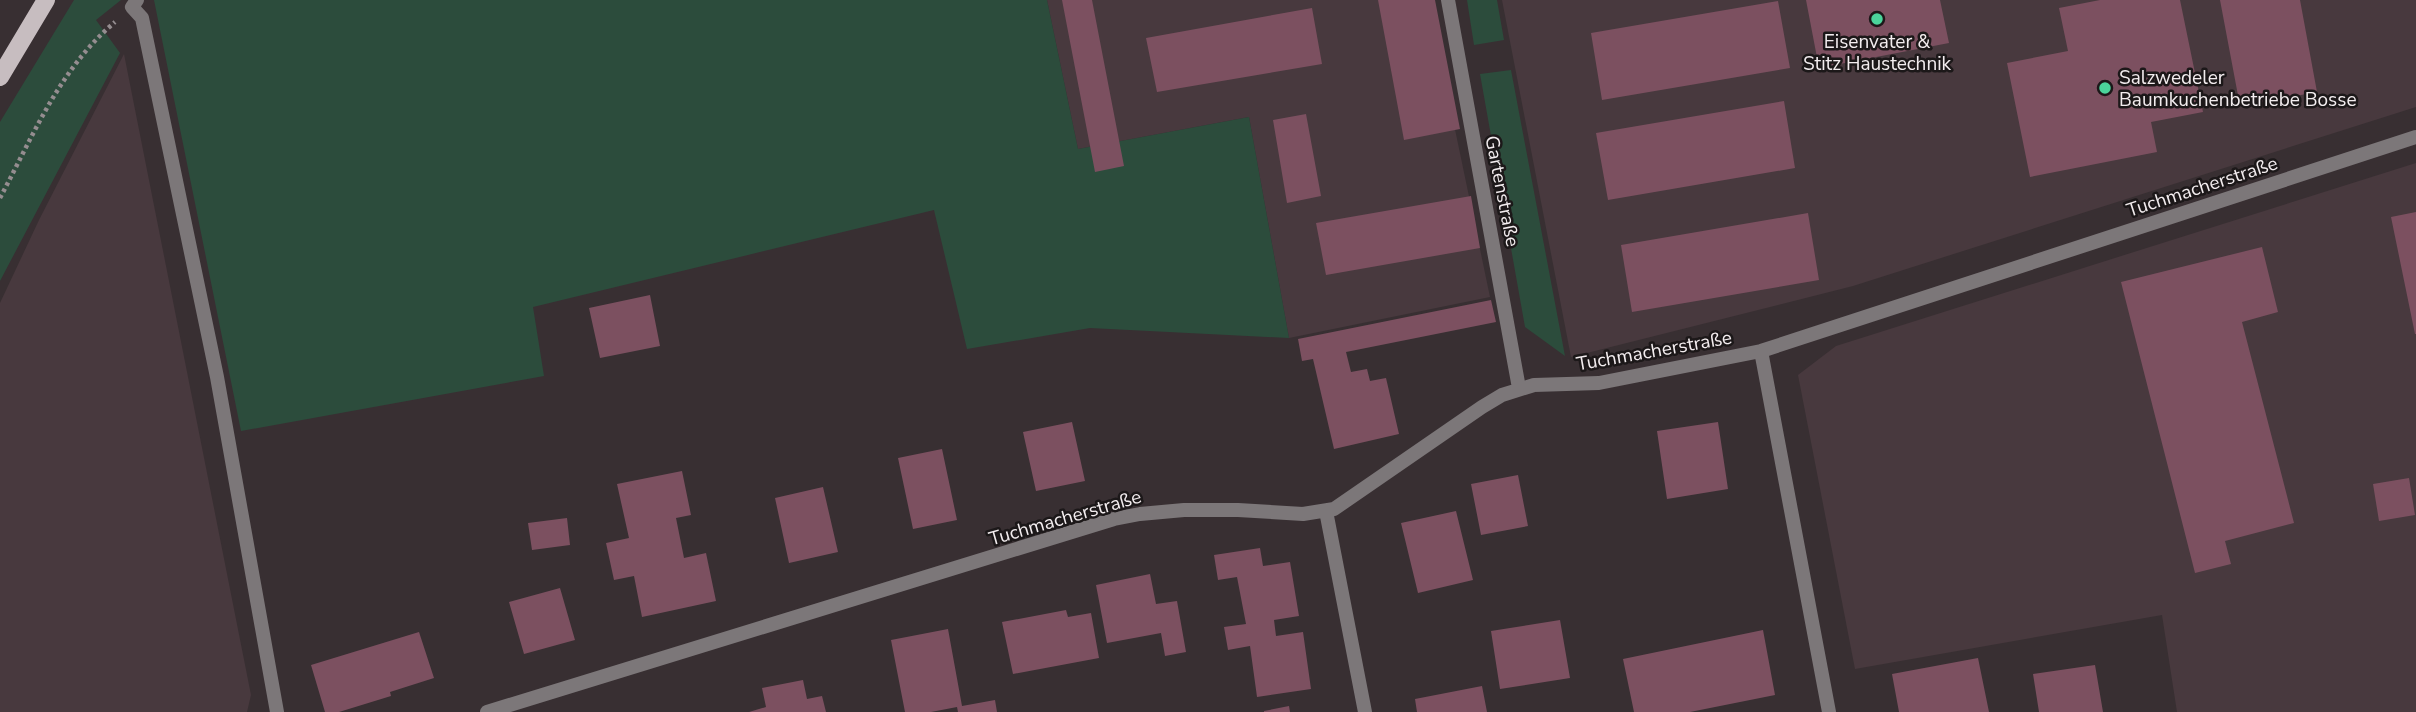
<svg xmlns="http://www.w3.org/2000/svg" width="2416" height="712" font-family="'Nunito Sans',sans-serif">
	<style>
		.built { fill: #48393e }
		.green { fill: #2c4c3c }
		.building { fill: #7c5060 }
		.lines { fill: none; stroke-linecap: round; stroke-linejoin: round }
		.path { stroke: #958d90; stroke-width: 4.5; stroke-dasharray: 3.5 3.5; stroke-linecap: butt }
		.service { stroke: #7c7779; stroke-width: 14 }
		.minor { stroke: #7c7779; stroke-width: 14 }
		.primary { stroke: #c7bdc0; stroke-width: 18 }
		.poi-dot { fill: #4bd49b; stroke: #1c1819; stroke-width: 2.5 }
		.labels { text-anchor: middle; stroke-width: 5; stroke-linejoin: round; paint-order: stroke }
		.poi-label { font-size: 19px; fill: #f3edef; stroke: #1c1819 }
		.street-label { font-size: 19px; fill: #f3edef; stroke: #1c1819 }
	</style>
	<rect width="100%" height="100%" fill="#382f32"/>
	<path class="built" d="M 1047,0 L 1428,0 L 1490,297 L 1289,338 L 1249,117 L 1078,149 Z
		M 1502,0 L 2416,0 L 2416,107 L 1853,286 L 1571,357 Z
		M 124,54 L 251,695 L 247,712 L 0,712 L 0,303 L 39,220 Z
		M 2416,163 L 2416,712 L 2177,712 L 2162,615 L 1855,669 L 1798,375 L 1836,346 Z"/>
	<path class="green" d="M 74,0 L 121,0 L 96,20 L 120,53 L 0,281 L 0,122 Z
		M 154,0 L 1047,0 L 1078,149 L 1249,117 L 1289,338 L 1090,328 L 967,349 L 934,210 L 533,307 L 544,376 L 241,431 Z
		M 1467,0 L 1497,0 L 1504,40 L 1474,45 Z
		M 1511,70 L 1565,356 L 1525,327 L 1480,74 Z"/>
	<path class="building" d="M 1062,0 L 1092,0 L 1124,166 L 1095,172 Z
		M 1378,0 L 1435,0 L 1460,129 L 1404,140 Z
		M 1806,0 L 1940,0 L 1949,43 L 1819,68 Z
		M 2100,0 L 2180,0 L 2203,112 L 2151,122 L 2157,152 L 2030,177 L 2007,63 L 2068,51 L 2059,8 Z
		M 2220,0 L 2300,0 L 2317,92 L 2240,106 Z
		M 1778,1 L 1790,68 L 1602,100 L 1591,33 Z
		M 1312,8 L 1322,64 L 1157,92 L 1146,38 Z
		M 1784,101 L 1795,168 L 1608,200 L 1596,133 Z
		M 1306,114 L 1321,196 L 1287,203 L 1273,120 Z
		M 1471,196 L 1480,248 L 1326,275 L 1316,223 Z
		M 2416,212 L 2416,334 L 2415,334 L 2391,217 Z
		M 1808,213 L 1819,280 L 1632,312 L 1621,245 Z
		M 2262,247 L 2278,312 L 2242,322 L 2294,523 L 2225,541 L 2231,564 L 2195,573 L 2121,282 Z
		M 650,295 L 660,346 L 600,358 L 589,308 Z
		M 1491,300 L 1496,322 L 1346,352 L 1351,372 L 1367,369 L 1370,381 L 1386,378 L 1399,434 L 1334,449 L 1313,359 L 1302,361 L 1298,339 Z
		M 1072,422 L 1085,481 L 1036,491 L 1023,432 Z
		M 1718,422 L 1728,489 L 1667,499 L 1657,431 Z
		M 942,449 L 957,520 L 913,529 L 898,458 Z
		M 682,471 L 691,515 L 676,518 L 684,558 L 706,553 L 716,601 L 642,617 L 634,576 L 614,580 L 606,543 L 629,538 L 617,484 Z
		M 1518,475 L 1528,526 L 1481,535 L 1471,484 Z
		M 2409,478 L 2415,515 L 2379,521 L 2373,484 Z
		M 823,487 L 838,552 L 789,563 L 775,498 Z
		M 1456,511 L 1473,580 L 1418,593 L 1401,523 Z
		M 567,518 L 570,545 L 532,550 L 528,523 Z
		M 1260,548 L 1263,566 L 1290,562 L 1299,616 L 1274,620 L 1276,636 L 1303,632 L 1311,689 L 1257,697 L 1250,646 L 1228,650 L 1224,627 L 1246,624 L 1237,577 L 1218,580 L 1214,555 Z
		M 1150,574 L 1156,604 L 1177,601 L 1186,652 L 1165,656 L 1161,633 L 1107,643 L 1096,585 Z
		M 560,588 L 575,640 L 524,654 L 509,602 Z
		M 1066,610 L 1068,617 L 1091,613 L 1099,658 L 1013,674 L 1002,622 Z
		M 1560,620 L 1570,678 L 1500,689 L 1491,631 Z
		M 948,629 L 962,706 L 995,700 L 997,712 L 958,712 L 957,707 L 931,712 L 905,712 L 891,640 Z
		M 1763,630 L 1775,695 L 1690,712 L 1634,712 L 1623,659 Z
		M 419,632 L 434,678 L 390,692 L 391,696 L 339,712 L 325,712 L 311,665 Z
		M 1978,658 L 1989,712 L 1899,712 L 1892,674 Z
		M 2095,665 L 2103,712 L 2039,712 L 2033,674 Z
		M 803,680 L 807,699 L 822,696 L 826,712 L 749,712 L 766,707 L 762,688 Z
		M 1482,686 L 1487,712 L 1417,712 L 1415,699 Z
		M 1289,706 L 1290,712 L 1264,712 L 1264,711 Z"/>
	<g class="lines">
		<path class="path" d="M 0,198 C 33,136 60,68 115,22"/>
		<path class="service" d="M 137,0 L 132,7 L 142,18 L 217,377 L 277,712"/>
		<path class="minor" d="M 1448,0 L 1519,388
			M 1761,351 L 1829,712
			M 1326,511 L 1365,712
			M 487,712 L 1114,519 L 1140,514 L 1184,510 L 1238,510 L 1303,514 L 1334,509 L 1482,407 L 1502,395 L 1534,385 L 1599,383 L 1761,351 L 2416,137"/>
		<path class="primary" d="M 0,77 L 46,0"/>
	</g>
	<g class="poi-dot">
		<circle cx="1877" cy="19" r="7"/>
		<circle cx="2105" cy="88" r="7"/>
	</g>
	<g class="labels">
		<g class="poi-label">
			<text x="1877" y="48">Eisenvater &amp;<tspan x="1877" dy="22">Stitz Haustechnik</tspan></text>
			<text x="2119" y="84" text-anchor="start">Salzwedeler<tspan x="2119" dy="22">Baumkuchenbetriebe Bosse</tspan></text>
		</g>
		<g class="street-label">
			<text transform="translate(2202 186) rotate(-18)" y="7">Tuchmacherstraße</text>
			<text transform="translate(1503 191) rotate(79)" y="7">Gartenstraße</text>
			<text transform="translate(1654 350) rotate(-10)" y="7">Tuchmacherstraße</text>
			<text transform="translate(1065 517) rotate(-16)" y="7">Tuchmacherstraße</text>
		</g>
	</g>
</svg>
